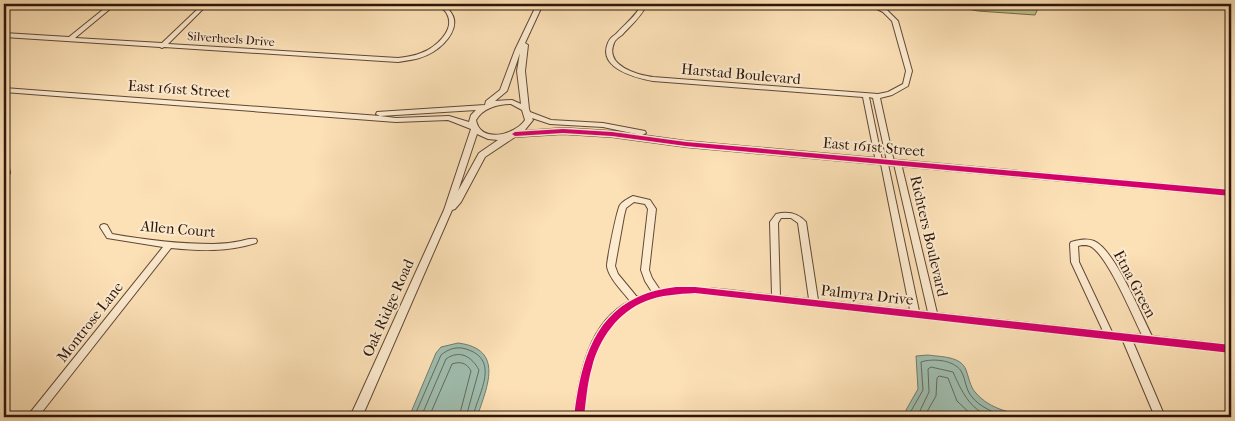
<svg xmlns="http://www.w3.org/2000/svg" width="1235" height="421" font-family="'IM FELL French Canon',serif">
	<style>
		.green { fill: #bec28e; stroke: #766c4c }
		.water { fill: #9fbdae; stroke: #717a6c }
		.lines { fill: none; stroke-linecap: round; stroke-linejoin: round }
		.shore { stroke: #666a5c; stroke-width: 1 }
		.minor-casing { stroke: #614835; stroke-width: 2 }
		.tertiary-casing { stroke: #614835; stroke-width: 2 }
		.minor { fill: #fdebd0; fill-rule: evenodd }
		.tertiary { fill: #fdebd0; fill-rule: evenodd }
		.cycleway-casing { stroke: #fdebd0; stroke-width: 3 }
		.cycleway { fill: #d6006c; fill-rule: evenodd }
		.labels { text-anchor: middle; stroke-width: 4; stroke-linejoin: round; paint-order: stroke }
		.far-street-label { font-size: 12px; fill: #2d160a; stroke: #fdebd0 }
		.street-label { font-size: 15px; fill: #2d160a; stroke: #fdebd0 }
	</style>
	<rect width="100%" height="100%" fill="#fce0b6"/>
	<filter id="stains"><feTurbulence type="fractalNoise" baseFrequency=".004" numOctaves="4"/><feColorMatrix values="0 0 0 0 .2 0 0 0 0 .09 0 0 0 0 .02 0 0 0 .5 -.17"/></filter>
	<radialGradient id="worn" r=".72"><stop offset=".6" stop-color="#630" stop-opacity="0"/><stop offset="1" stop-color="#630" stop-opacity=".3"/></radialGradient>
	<path class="green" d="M 943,4 L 1040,4 L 1035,15 L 978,11 Z"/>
	<path class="water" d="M 458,343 C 505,349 487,387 477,417 L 409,417 L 436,353 L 441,347 Z
		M 928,355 C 941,357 961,356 966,370 C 969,378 970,386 975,392 C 991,411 1013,413 1035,417 L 906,417 L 906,410 L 918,389 L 916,356 Z"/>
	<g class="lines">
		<path class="shore" d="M 414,417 L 441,355 C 448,349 457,346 466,349 C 502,360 477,395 473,417
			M 421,417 L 446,359 C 460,349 472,357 479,370 L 466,417
			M 429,417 L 452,364 C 460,361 467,363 471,371 L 459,417
			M 910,417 L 911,411 L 923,390 L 921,362 C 933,358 954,360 961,371 C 966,379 965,389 972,397 C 980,407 993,412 1005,417
			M 917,417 L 929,392 L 928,369 L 931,367 L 953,372 C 962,392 969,408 990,417
			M 924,417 L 936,396 L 937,378 L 939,376 L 948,378 L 957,401 L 974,417"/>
		<g class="minor-casing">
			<path id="minor" d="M 6,4 L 12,4 L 4,10 L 4,6 Z
				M 110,4 L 116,4 L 75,38 L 162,43 L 203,4 L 208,4 L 168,44 L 398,58 C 406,57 414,56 421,53 C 435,48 456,30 447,14 C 445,9 439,7 436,4 C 441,4 445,5 449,10 C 463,25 446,44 433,52 C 422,59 410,60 398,62 L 164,47 L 162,48 L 160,47 L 4,37 L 4,33 L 69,37 Z
				M 642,4 L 647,4 C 641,17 631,25 622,35 C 619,37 615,40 614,43 C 604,66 638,75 653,77 L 878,94 L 888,92 L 903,84 L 906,71 L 892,21 L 883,12 L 867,4 L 874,4 L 887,10 L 898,21 L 912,71 L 908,86 L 892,95 L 880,98 L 894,162 L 897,161 L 901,163 L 937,313 L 1103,331 L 1071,262 L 1070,244 L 1071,242 C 1079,240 1086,238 1094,241 C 1115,250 1141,315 1152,336 L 1231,345 L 1231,353 L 1133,342 L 1165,417 L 1155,417 L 1123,341 L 695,293 C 678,294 661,295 646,301 C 618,312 599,339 592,367 C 587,384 586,401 584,417 L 574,417 C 579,375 588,322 630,301 C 623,292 608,277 607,266 C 607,260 617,209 620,205 C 623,201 629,198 633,196 L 650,200 L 656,209 L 649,270 L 652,278 L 660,290 C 698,284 734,291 772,295 L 770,222 L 776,214 C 788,211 798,213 806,222 L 818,300 L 910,310 L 881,164 L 877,164 L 876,162 L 863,97 L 653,81 C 636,78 597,68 608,43 C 609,39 613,36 616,34 C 625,24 636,16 642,4 ZM 869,97 L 873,98 L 887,161 L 884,160 L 882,160 ZM 888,164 L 891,165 L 894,164 L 928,312 L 919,311 ZM 634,202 L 645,204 L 648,209 L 641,270 L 645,281 L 652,292 L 637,297 L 618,274 L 615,266 L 624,216 L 626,208 ZM 781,218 L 791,218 L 798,223 L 809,299 L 780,296 L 778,223 ZM 1082,245 C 1086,245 1087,245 1090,246 C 1107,254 1133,317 1142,335 L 1112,332 L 1079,262 L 1078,246 Z
				M 4,162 L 8,164 L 10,173 L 7,178 L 4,178 Z
				M 104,224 L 107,225 L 112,234 C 146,240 179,244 213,244 C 222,244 232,243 241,241 C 246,240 250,238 256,239 L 257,241 L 256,243 C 228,252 200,251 171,248 L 38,417 L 27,417 L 29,414 L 163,247 L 107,238 L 100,227 L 101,225 Z"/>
		</g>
		<g class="tertiary-casing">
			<path id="tertiary" d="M 537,4 L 543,4 L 525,43 L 528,45 L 525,71 L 529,109 L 530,112 L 551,120 L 603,123 L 645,131 L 646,133 L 642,135 L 686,141 L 1231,190 L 1231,196 L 686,147 L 612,137 L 563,134 L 515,137 L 485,157 L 461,202 L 455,209 L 452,210 L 362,417 L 350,417 L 444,210 L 471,129 L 448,120 L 396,122 L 4,92 L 4,88 L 380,116 L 376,114 L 377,112 L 485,105 L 486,101 L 500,90 L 515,50 ZM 520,53 L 517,71 L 521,104 L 512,100 L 495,101 L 507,91 ZM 511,104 L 522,110 L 525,120 C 515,135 480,144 476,120 C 483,108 498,104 511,104 ZM 476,110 L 471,115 L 469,122 L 449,116 L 396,118 L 380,116 ZM 532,118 L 550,124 L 603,127 L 641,135 L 612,131 L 563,128 L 524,131 L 533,120 ZM 477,134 L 488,139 L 498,140 L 479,153 L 458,191 Z"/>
		</g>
		<use href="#minor" class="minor"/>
		<use href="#tertiary" class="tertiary"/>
		<g class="cycleway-casing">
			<path id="cycleway" d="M 563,129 L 612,132 L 686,142 L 1231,190 L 1231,196 L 686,146 L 612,136 L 563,133 L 515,136 L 512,134 L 515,132 Z
				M 676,287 L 695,287 L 1231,345 L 1231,353 L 695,293 C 678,294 661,295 646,301 C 618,312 599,339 592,367 C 587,384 586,401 584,417 L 574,417 C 580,370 590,319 638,297 C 650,291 663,289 676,287 Z"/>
		</g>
		<use href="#cycleway" class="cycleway"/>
	</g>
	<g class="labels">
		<g class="far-street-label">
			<text transform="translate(231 39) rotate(4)" y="4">Silverheels Drive</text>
		</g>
		<g class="street-label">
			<text transform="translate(741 74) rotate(5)" y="5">Harstad Boulevard</text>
			<text transform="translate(179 89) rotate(4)" y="5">East 161st Street</text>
			<text transform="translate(874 147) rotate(5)" y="5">East 161st Street</text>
			<text transform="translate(178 229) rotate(5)" y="5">Allen Court</text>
			<text transform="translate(929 236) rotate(77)" y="5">Richters Boulevard</text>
			<text transform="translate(1135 284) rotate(62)" y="5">Etna Green</text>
			<text transform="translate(867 295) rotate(6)" y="5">Palmyra Drive</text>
			<text transform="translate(388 308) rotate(-66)" y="5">Oak Ridge Road</text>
			<text transform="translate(90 322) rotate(-52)" y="5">Montrose Lane</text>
		</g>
	</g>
	<rect width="1235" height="421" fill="none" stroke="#fce0b6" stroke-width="20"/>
	<rect x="5" y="5" width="1225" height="411" fill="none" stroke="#2d160a" stroke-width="2.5"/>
	<rect x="10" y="10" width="1215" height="401" fill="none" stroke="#2d160a"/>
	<rect width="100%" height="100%" filter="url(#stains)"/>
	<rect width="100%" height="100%" fill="url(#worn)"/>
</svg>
